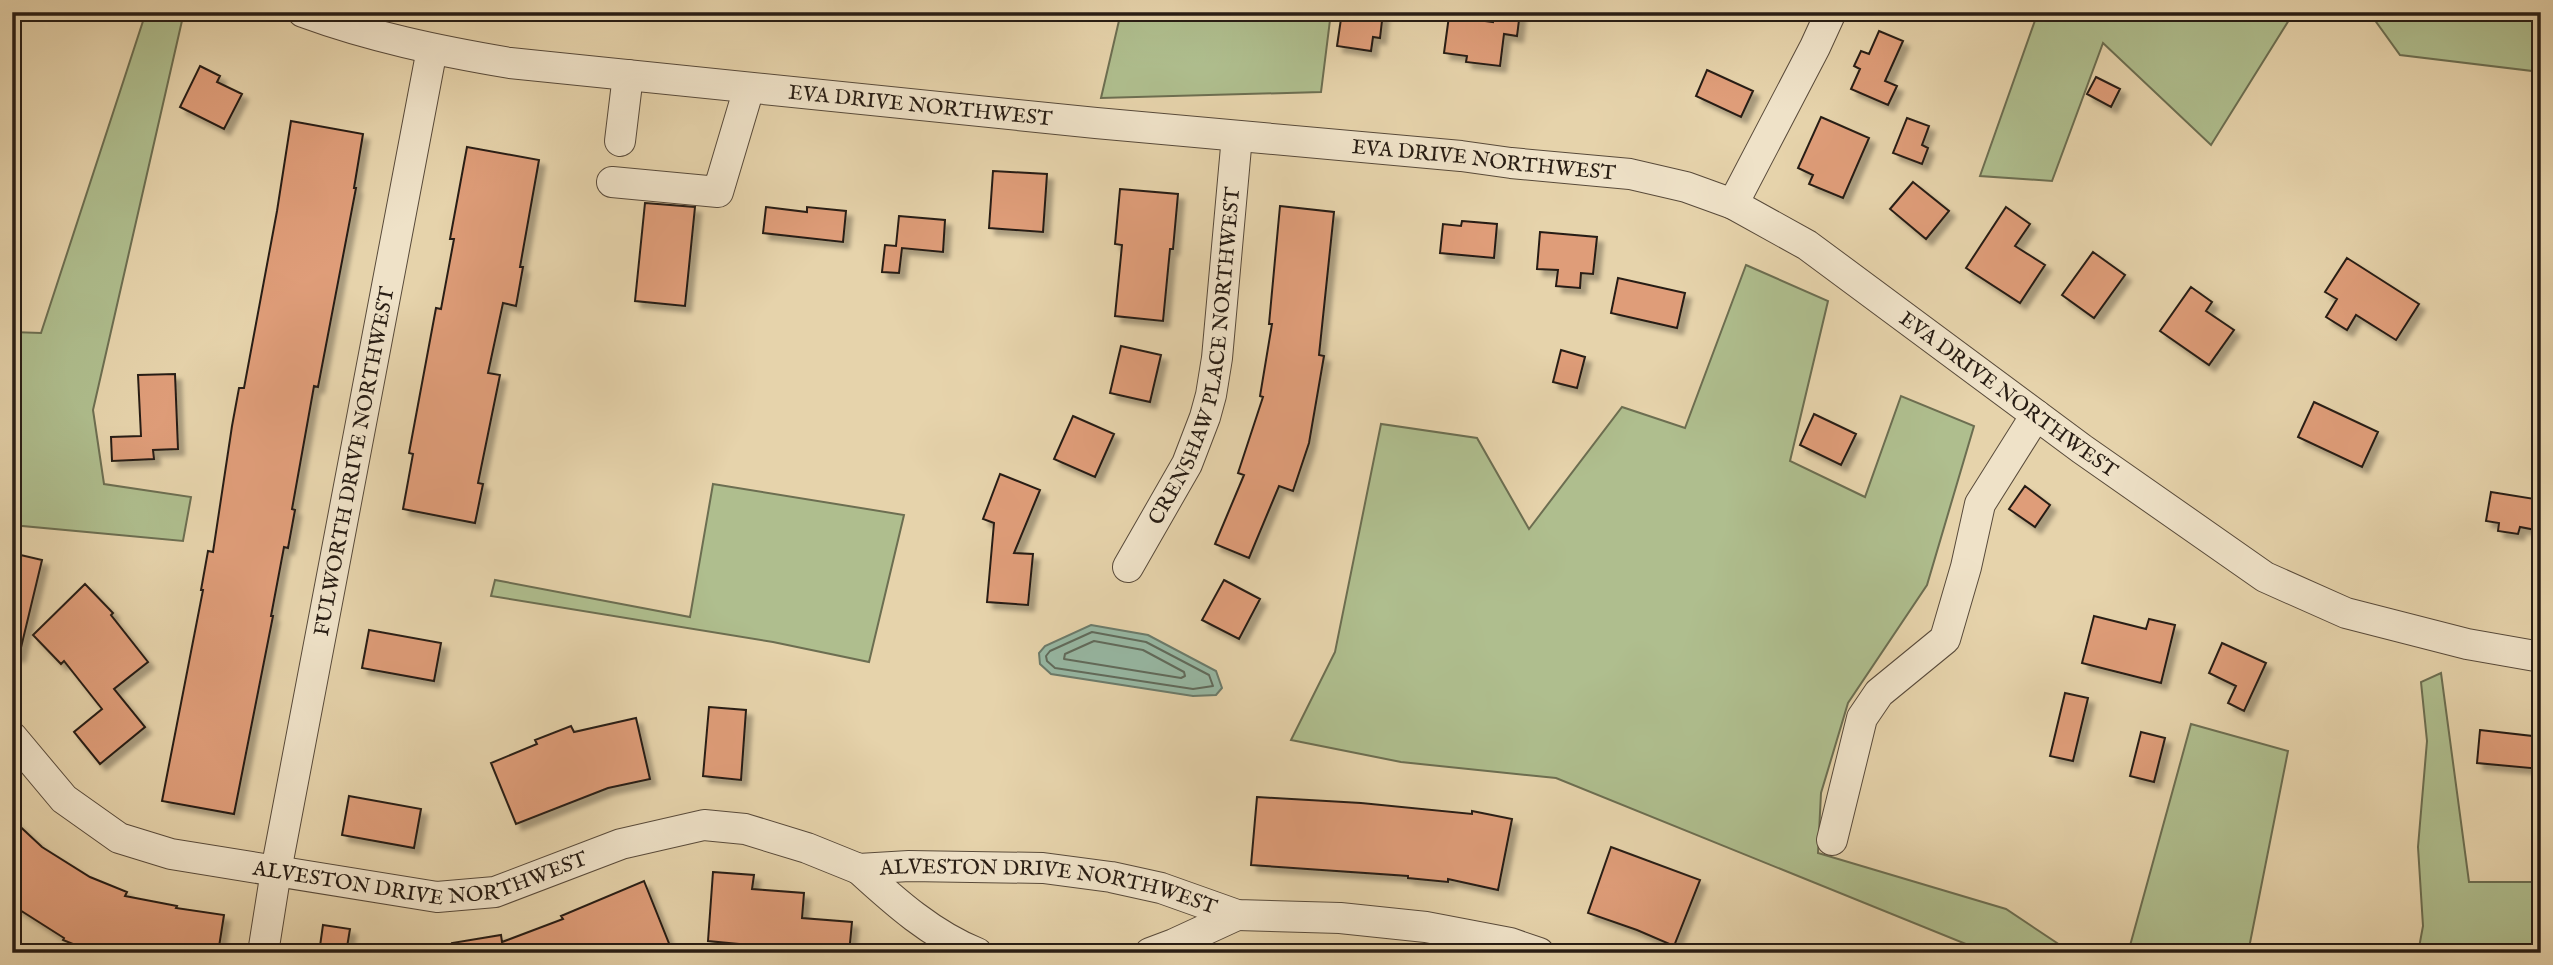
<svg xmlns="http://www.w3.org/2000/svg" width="2553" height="965" font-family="'IM FELL English',serif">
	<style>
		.green { fill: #afbe8e; stroke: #6c6e51; stroke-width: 2 }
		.water { fill: #97b9a5; stroke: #6b7b6b; stroke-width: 2 }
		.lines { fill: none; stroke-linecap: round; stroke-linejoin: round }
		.shore { stroke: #606b5c; stroke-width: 2 }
		.building { fill: #df9d79; stroke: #281d14; stroke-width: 2; filter: url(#shadow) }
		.minor-casing { stroke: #584a3a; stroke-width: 32 }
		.minor { stroke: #efe2c8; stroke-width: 30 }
		.labels { text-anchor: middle; stroke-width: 5; stroke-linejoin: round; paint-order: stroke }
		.street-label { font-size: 21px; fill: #281d14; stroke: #efe2c8 }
	</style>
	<defs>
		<filter id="shadow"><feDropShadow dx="6" dy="6" stdDeviation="2" flood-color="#0004"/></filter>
	</defs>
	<rect width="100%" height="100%" fill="#e6d3ab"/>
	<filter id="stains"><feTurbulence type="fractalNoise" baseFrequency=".00286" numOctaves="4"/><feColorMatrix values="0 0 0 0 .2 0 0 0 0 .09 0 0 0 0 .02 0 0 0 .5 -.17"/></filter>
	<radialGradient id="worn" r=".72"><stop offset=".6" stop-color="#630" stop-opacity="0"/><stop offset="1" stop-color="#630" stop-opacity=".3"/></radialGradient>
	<path class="green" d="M 146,12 L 184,12 L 93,410 L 104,484 L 191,497 L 183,541 L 12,525 L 12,332 L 41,333 Z
		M 1121,12 L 1331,12 L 1321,92 L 1101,98 Z
		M 2038,12 L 2294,12 L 2211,145 L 2103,43 L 2052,181 L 1980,176 Z
		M 2369,12 L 2541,12 L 2541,72 L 2400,55 Z
		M 1746,265 L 1828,301 L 1790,461 L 1865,497 L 1901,396 L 1974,426 L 1927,585 L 1848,703 L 1821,793 L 1818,853 L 2006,909 L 2072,953 L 1988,953 L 1556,778 L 1401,762 L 1291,740 L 1335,652 L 1381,424 L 1477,438 L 1529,529 L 1622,407 L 1685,428 Z
		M 713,484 L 904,515 L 869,662 L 773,642 L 491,596 L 495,580 L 690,617 Z
		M 2441,673 L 2469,882 L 2533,882 L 2541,905 L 2541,953 L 2418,953 L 2423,926 L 2418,847 L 2427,741 L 2421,682 Z
		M 2191,724 L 2288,751 L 2248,953 L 2128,953 Z"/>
	<path class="water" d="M 1091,625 L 1148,635 L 1216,671 L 1222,688 L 1216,695 L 1193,696 L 1051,674 L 1040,664 L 1039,653 L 1045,646 Z"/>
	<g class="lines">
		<path class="shore" d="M 1092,632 L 1146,642 L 1209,675 L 1213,686 L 1193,689 L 1055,668 L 1047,661 L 1046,656 L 1050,651 Z
			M 1094,641 L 1143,650 L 1184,672 L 1185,676 L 1181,678 L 1064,659 L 1065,654 Z"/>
	</g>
	<path class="building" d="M 1342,12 L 1383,12 L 1380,38 L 1373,37 L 1371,51 L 1337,46 Z
		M 1494,12 L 1520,12 L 1517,36 L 1504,34 L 1500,66 L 1466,62 L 1467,56 L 1444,53 L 1449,16 L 1493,22 Z
		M 1879,31 L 1903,41 L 1885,81 L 1897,86 L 1888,105 L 1851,89 L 1860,69 L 1854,66 L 1861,51 L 1869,54 Z
		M 200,66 L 220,76 L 217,82 L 242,94 L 224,129 L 180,107 Z
		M 1707,70 L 1753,91 L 1741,117 L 1696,96 Z
		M 2096,77 L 2120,89 L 2111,107 L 2087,94 Z
		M 1821,117 L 1869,138 L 1843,198 L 1809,184 L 1813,175 L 1798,168 Z
		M 1907,118 L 1929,126 L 1922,145 L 1928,148 L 1922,164 L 1893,153 Z
		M 291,121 L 363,134 L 354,188 L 356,188 L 318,387 L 314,386 L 292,509 L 295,510 L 288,548 L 284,547 L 271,616 L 273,616 L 234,814 L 162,801 L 203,590 L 201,590 L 208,551 L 213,552 L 232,426 L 239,388 L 244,388 L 277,211 Z
		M 467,147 L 539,160 L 520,267 L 523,267 L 516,306 L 503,303 L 488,373 L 500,375 L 478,483 L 483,484 L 475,523 L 403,509 L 413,454 L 409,453 L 436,308 L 441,309 L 454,239 L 450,239 Z
		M 993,171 L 1047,174 L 1043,232 L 989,228 Z
		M 1913,182 L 1949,211 L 1926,239 L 1890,209 Z
		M 1120,189 L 1178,194 L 1173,249 L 1170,249 L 1163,321 L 1115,316 L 1122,245 L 1115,244 Z
		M 645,203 L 695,207 L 685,306 L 635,301 Z
		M 1280,206 L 1334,212 L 1319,355 L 1324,356 L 1309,443 L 1293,491 L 1279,486 L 1249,558 L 1215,544 L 1244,475 L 1238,473 L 1263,397 L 1260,396 L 1272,324 L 1269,324 Z
		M 766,207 L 807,212 L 807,207 L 846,211 L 843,242 L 763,233 Z
		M 2006,207 L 2030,224 L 2015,246 L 2045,265 L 2020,303 L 1966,268 Z
		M 899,216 L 945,220 L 943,252 L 902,248 L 899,273 L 882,272 L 885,245 L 896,246 Z
		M 1462,221 L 1497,224 L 1494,258 L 1440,253 L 1443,224 L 1461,226 Z
		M 1540,232 L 1597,237 L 1593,274 L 1581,273 L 1580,288 L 1556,286 L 1558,270 L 1537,269 Z
		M 2093,252 L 2125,275 L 2094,318 L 2062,295 Z
		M 2347,258 L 2419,304 L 2396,340 L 2356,315 L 2347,330 L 2326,317 L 2337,299 L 2325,292 Z
		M 1618,278 L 1685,293 L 1677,328 L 1611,313 Z
		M 2191,287 L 2212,302 L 2206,311 L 2234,330 L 2209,365 L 2160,331 Z
		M 1121,346 L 1161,355 L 1150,402 L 1110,393 Z
		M 1561,350 L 1585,357 L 1577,388 L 1553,382 Z
		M 175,374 L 178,449 L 153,450 L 154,459 L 112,461 L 111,437 L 141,436 L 138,375 Z
		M 2314,402 L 2378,432 L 2362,467 L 2298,437 Z
		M 1814,414 L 1856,434 L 1841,465 L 1800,445 Z
		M 1073,416 L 1114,434 L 1095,477 L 1054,459 Z
		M 1000,474 L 1040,490 L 1014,553 L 1033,554 L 1028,605 L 987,602 L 994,523 L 983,519 Z
		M 2025,486 L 2050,505 L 2035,527 L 2009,509 Z
		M 2491,492 L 2541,500 L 2541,531 L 2520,527 L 2518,534 L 2498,531 L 2499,523 L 2486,521 Z
		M 12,553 L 42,560 L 19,656 L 12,655 Z
		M 1224,580 L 1260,599 L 1239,639 L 1202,620 Z
		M 85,584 L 113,613 L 111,615 L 148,662 L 114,689 L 145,727 L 100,764 L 74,732 L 102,709 L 64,661 L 61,664 L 33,635 Z
		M 2094,616 L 2146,629 L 2149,619 L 2175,625 L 2161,683 L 2082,663 Z
		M 369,630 L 441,643 L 434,681 L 362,668 Z
		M 2222,643 L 2266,663 L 2244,711 L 2228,703 L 2236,686 L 2209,673 Z
		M 2065,693 L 2088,698 L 2073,761 L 2050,756 Z
		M 709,707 L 746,710 L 741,780 L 703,776 Z
		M 636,718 L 650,779 L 608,788 L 516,824 L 491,763 L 537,744 L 535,740 L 571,726 L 574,732 Z
		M 2480,730 L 2541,737 L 2541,769 L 2477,763 Z
		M 2141,732 L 2165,738 L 2154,782 L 2130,776 Z
		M 349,796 L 421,809 L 414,848 L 342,835 Z
		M 1257,797 L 1361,803 L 1472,814 L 1472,811 L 1512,819 L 1498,890 L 1448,879 L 1448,882 L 1408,878 L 1408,876 L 1251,865 Z
		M 12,819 L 42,847 L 90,877 L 127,892 L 125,896 L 177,906 L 176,908 L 224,915 L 218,953 L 95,953 L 63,940 L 64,938 L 12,905 Z
		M 1611,847 L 1700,880 L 1674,946 L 1637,930 L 1588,913 Z
		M 713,872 L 754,875 L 752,889 L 804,893 L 802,918 L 852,922 L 849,953 L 759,953 L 759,946 L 708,941 Z
		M 644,881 L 670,946 L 652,953 L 453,953 L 452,943 L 501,935 L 502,942 L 563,919 L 561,916 Z
		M 323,925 L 350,929 L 346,953 L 319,953 Z"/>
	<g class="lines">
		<g class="minor-casing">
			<g id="minor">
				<path id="s1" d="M 303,12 C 371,37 439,51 510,63 L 1096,123 L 1461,156 L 1511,163 L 1630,174 L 1686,187 L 1733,204 L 1807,245 L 2082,449 L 2265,577 L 2346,613 L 2467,644 L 2541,657"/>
				<path d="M 620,141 L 628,75"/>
				<path d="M 612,182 L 718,192 L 749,88"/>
				<path d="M 1733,204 L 1815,47 L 1831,12"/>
				<path id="s2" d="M 1128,567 L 1187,464 L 1205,417 L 1211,395 L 1217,358 L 1237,136"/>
				<path id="s3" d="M 12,737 L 64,799 L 119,838 L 171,854 L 437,897 L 495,892 L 621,844 L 704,825 L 745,829 L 807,848 L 859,869 L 909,866 L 1043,868 L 1111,877 L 1161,888 L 1237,915 L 1340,918 L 1426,927 L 1510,943 L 1539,953"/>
				<path d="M 1832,840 L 1862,718 L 1879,693 L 1945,639 L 1966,567 L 1980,504 L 2036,415"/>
				<path d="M 859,869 C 895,902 932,935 977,953"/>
				<path id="s4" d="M 263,953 L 276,871 L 432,49"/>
				<path d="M 1150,953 L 1174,944 L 1237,915"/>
			</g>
		</g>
		<use href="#minor" class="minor"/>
	</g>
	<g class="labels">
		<g class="street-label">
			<text dy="7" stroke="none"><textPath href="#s1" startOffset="626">EVA DRIVE NORTHWEST</textPath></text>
			<text dy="7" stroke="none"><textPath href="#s1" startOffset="1192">EVA DRIVE NORTHWEST</textPath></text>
			<text dy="7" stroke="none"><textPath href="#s2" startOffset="226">CRENSHAW PLACE NORTHWEST</textPath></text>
			<text dy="7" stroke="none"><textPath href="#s1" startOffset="1782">EVA DRIVE NORTHWEST</textPath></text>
			<text dy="7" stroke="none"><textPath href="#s4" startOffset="500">FULWORTH DRIVE NORTHWEST</textPath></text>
			<text dy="7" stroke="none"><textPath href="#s3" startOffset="457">ALVESTON DRIVE NORTHWEST</textPath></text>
			<text dy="7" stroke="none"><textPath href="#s3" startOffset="1104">ALVESTON DRIVE NORTHWEST</textPath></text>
		</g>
	</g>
	<rect width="2553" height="965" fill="none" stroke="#e6d3ab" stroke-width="42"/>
	<rect x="14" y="14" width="2525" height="937" fill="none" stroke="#281d14" stroke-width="3.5"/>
	<rect x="21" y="21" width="2511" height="923" fill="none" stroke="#281d14" stroke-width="2"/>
	<rect width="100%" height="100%" filter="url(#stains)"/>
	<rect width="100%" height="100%" fill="url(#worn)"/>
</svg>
